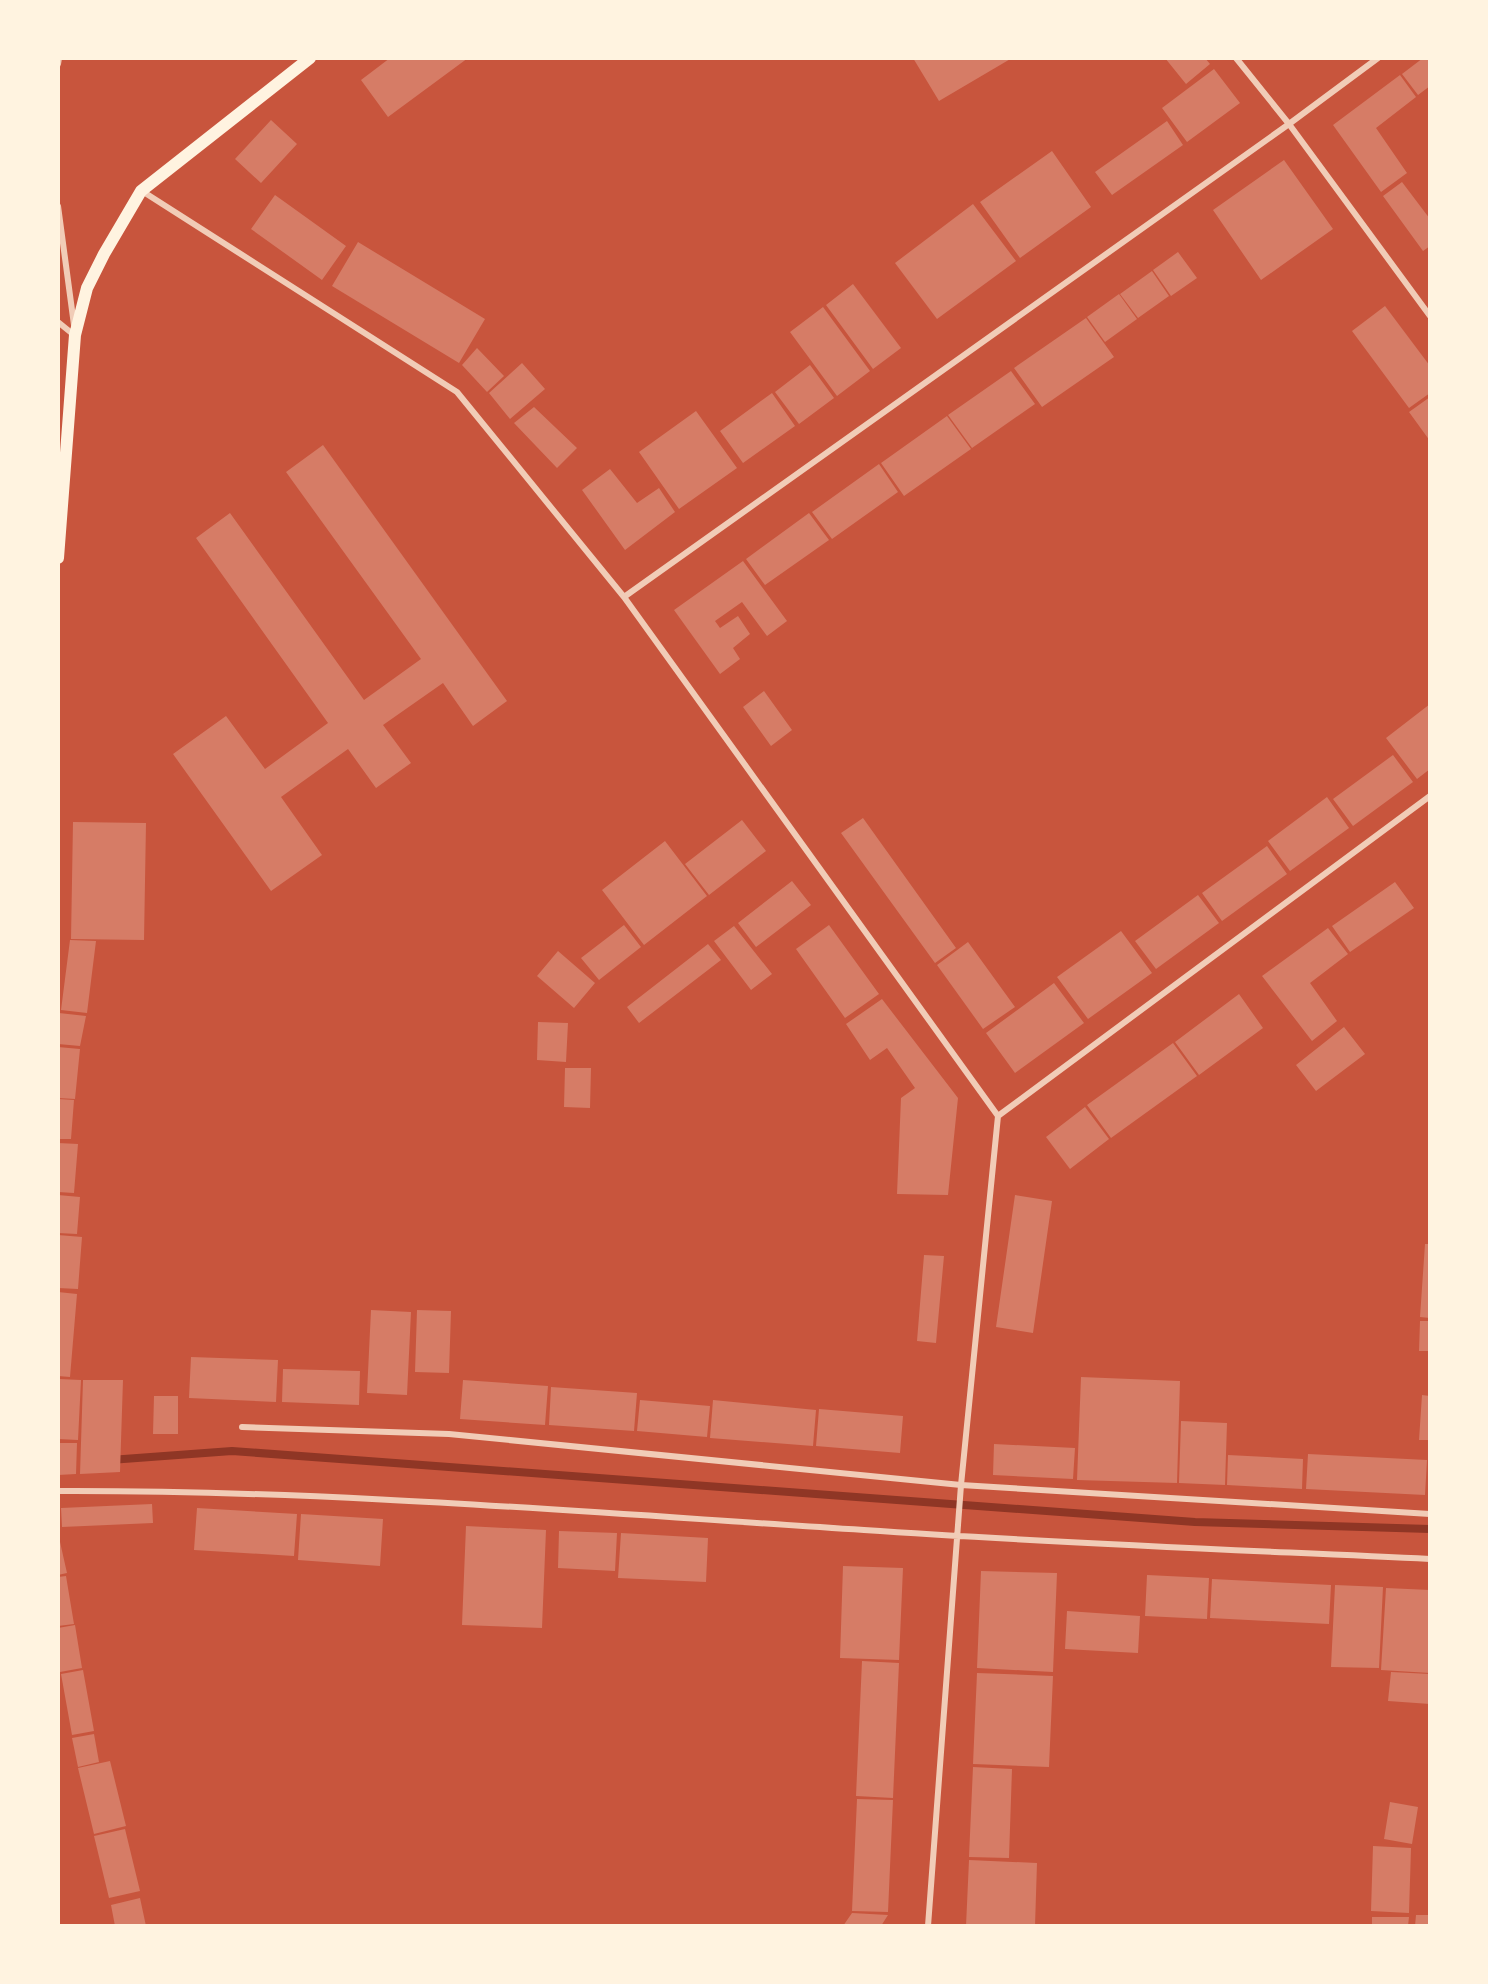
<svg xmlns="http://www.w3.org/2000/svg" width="1488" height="1984" font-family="'Alegreya Sans',sans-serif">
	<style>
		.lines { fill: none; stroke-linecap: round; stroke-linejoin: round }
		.stream { stroke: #8f3625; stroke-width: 8 }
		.building { fill: #d67c66 }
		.minor { stroke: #f1ccb7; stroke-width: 6 }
		.secondary { stroke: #fff3e0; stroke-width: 12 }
	</style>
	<rect width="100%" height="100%" fill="#c8553d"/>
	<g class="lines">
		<path class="stream" d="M 110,1460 L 232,1451 L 1195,1522 L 1430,1529"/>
	</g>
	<path class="building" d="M 390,58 L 468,58 L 388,117 L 361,80 Z
		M 913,58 L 1012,58 L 939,101 Z
		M 1165,58 L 1205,58 L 1210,64 L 1186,84 Z
		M 1423,58 L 1430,58 L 1430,86 L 1418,95 L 1402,74 Z
		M 1214,69 L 1240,103 L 1187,142 L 1162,108 Z
		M 1400,75 L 1416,97 L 1376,128 L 1407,173 L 1381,192 L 1333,125 Z
		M 271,120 L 297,144 L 261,183 L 235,159 Z
		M 1167,121 L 1183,145 L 1112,195 L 1095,172 Z
		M 1052,151 L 1091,207 L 1020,258 L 980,202 Z
		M 1284,160 L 1333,229 L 1261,280 L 1213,210 Z
		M 1402,182 L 1430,219 L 1430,246 L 1423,251 L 1383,196 Z
		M 275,195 L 346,246 L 322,280 L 251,229 Z
		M 973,204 L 1016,261 L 937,319 L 895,263 Z
		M 358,242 L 485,319 L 459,363 L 332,286 Z
		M 1178,252 L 1197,278 L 1171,296 L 1153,270 Z
		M 1152,271 L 1169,296 L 1138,318 L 1120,294 Z
		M 853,284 L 901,348 L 873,369 L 826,305 Z
		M 1119,294 L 1137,319 L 1105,342 L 1087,317 Z
		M 1385,306 L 1430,366 L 1430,393 L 1409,408 L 1352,331 Z
		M 823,307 L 870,371 L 837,396 L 790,332 Z
		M 1086,318 L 1114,357 L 1042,407 L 1014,368 Z
		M 477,348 L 504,376 L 487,392 L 462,365 Z
		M 522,363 L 545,389 L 510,419 L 489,393 Z
		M 810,365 L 834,398 L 799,424 L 775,392 Z
		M 1011,371 L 1035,404 L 972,448 L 948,415 Z
		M 772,393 L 795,426 L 743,463 L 720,431 Z
		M 1430,397 L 1430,441 L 1409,412 Z
		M 534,407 L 577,448 L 557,468 L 514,423 Z
		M 696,411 L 737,468 L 679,509 L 639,452 Z
		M 947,416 L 971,449 L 904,496 L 881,463 Z
		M 323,445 L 507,701 L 473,726 L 443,683 L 383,725 L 411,763 L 376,788 L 348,749 L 281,797 L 322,855 L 271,891 L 173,754 L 226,716 L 265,769 L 328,723 L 196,538 L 230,513 L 364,700 L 421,659 L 286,472 Z
		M 879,464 L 898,492 L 832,539 L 812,512 Z
		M 610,469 L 637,503 L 659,488 L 675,512 L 625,550 L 582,490 Z
		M 809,513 L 829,540 L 765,585 L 746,559 Z
		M 743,561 L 787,621 L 767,636 L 742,602 L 715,621 L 720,628 L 738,616 L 750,634 L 733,648 L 740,659 L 720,674 L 674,610 Z
		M 764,691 L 792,730 L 771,746 L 743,707 Z
		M 1430,704 L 1430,769 L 1417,779 L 1386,738 Z
		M 1393,755 L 1413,782 L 1353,826 L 1333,799 Z
		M 1327,797 L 1349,828 L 1290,871 L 1268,841 Z
		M 863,818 L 956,948 L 935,963 L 841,833 Z
		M 742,820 L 766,851 L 709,895 L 685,864 Z
		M 73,822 L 146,823 L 144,940 L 71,939 Z
		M 665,841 L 707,896 L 644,945 L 602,890 Z
		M 1267,846 L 1287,874 L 1222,921 L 1202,893 Z
		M 792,881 L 811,905 L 756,947 L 738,923 Z
		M 1395,882 L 1414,908 L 1350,952 L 1332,926 Z
		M 1198,895 L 1219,923 L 1156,969 L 1135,941 Z
		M 624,925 L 641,947 L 599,980 L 581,958 Z
		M 829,925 L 879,994 L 845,1018 L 796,949 Z
		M 734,926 L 772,974 L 751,990 L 714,941 Z
		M 1328,928 L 1348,954 L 1310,983 L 1337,1021 L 1312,1041 L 1262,976 Z
		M 1121,931 L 1152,973 L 1088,1019 L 1057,977 Z
		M 70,940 L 96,941 L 87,1013 L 61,1010 Z
		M 968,942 L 1015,1007 L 983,1029 L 937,965 Z
		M 708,944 L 721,960 L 639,1023 L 627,1007 Z
		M 558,951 L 595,983 L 574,1008 L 537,976 Z
		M 1054,983 L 1084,1023 L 1015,1073 L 986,1033 Z
		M 1239,994 L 1263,1028 L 1199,1075 L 1175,1042 Z
		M 882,999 L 958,1098 L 948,1195 L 897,1194 L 901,1098 L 915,1088 L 887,1048 L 870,1060 L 846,1024 Z
		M 59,1013 L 86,1016 L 80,1046 L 58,1044 Z
		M 538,1022 L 568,1023 L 566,1062 L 537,1060 Z
		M 1344,1027 L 1365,1054 L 1316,1091 L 1296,1065 Z
		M 1173,1043 L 1197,1076 L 1111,1138 L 1087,1105 Z
		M 58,1047 L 80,1049 L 75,1099 L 58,1098 Z
		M 565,1068 L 591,1068 L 590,1108 L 564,1107 Z
		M 58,1099 L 74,1100 L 71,1139 L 58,1139 Z
		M 1085,1107 L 1109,1139 L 1070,1169 L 1046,1137 Z
		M 58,1143 L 78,1144 L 74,1193 L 58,1192 Z
		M 58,1195 L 80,1197 L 77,1234 L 58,1233 Z
		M 1015,1195 L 1052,1201 L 1033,1333 L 996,1327 Z
		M 58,1235 L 82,1237 L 78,1289 L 58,1288 Z
		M 1425,1244 L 1430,1244 L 1430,1318 L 1420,1317 Z
		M 924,1255 L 944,1256 L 936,1343 L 917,1341 Z
		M 58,1292 L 77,1294 L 70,1377 L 58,1376 Z
		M 371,1310 L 411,1312 L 407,1395 L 367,1393 Z
		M 417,1310 L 451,1311 L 449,1373 L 415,1372 Z
		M 1420,1321 L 1430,1321 L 1430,1351 L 1419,1351 Z
		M 191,1357 L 278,1360 L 276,1402 L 189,1398 Z
		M 283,1369 L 360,1371 L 359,1405 L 282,1402 Z
		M 1081,1377 L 1180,1381 L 1177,1483 L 1077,1480 Z
		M 58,1379 L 81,1380 L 78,1440 L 58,1439 Z
		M 83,1380 L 123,1380 L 120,1472 L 80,1474 Z
		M 463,1380 L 548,1386 L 545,1425 L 460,1419 Z
		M 551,1387 L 637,1393 L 634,1431 L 549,1425 Z
		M 1422,1395 L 1430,1396 L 1430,1440 L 1419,1440 Z
		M 154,1396 L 178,1396 L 178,1434 L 153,1434 Z
		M 640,1400 L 710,1406 L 707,1437 L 637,1431 Z
		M 713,1400 L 816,1410 L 813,1446 L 710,1438 Z
		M 819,1409 L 903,1416 L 900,1453 L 816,1446 Z
		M 1181,1421 L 1227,1423 L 1225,1485 L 1179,1483 Z
		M 58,1443 L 77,1443 L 76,1474 L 58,1475 Z
		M 994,1444 L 1075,1448 L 1073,1479 L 993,1475 Z
		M 1308,1454 L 1427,1460 L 1425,1495 L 1306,1489 Z
		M 1228,1455 L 1303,1459 L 1302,1489 L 1227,1485 Z
		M 152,1504 L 153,1523 L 62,1527 L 61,1508 Z
		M 197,1508 L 297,1514 L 294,1556 L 194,1550 Z
		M 301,1514 L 383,1519 L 380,1566 L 298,1560 Z
		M 466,1526 L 546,1530 L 542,1628 L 462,1625 Z
		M 559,1531 L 617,1533 L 615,1571 L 558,1568 Z
		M 58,1533 L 67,1573 L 58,1575 Z
		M 621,1533 L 708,1538 L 706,1582 L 618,1578 Z
		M 843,1566 L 903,1568 L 899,1660 L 840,1658 Z
		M 981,1571 L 1057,1573 L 1053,1672 L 977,1668 Z
		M 1147,1575 L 1209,1578 L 1207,1619 L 1145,1616 Z
		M 66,1576 L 74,1624 L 58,1626 L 58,1577 Z
		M 1212,1579 L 1331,1585 L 1329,1624 L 1210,1618 Z
		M 1335,1585 L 1383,1587 L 1379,1668 L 1331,1667 Z
		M 1386,1588 L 1430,1590 L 1430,1673 L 1381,1670 Z
		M 1067,1611 L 1140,1616 L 1138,1653 L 1065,1649 Z
		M 75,1625 L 82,1668 L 60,1672 L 58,1628 Z
		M 862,1661 L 899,1663 L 893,1798 L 856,1796 Z
		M 83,1670 L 94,1731 L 72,1735 L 61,1674 Z
		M 1391,1672 L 1430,1674 L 1430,1704 L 1388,1701 Z
		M 977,1673 L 1053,1676 L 1049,1767 L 973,1764 Z
		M 94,1734 L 99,1762 L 78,1767 L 72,1738 Z
		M 110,1761 L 126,1826 L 94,1834 L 78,1768 Z
		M 973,1767 L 1012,1769 L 1009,1858 L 969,1857 Z
		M 857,1799 L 893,1800 L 888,1912 L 852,1911 Z
		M 1390,1802 L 1418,1807 L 1412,1844 L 1384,1839 Z
		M 125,1829 L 140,1891 L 109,1898 L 94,1836 Z
		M 1373,1846 L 1411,1848 L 1409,1913 L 1371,1911 Z
		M 969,1860 L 1037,1863 L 1035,1926 L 966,1926 Z
		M 140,1898 L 146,1926 L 115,1926 L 111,1905 Z
		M 852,1913 L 888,1915 L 881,1926 L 843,1926 Z
		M 1416,1915 L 1430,1915 L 1430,1926 L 1415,1926 Z
		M 1372,1917 L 1409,1917 L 1408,1926 L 1372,1926 Z"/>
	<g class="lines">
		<path class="minor" d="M 1236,58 L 1289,124 L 1430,316
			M 58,64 L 59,58
			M 142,191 L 457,392 L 624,597 L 998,1116 L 961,1485 L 928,1926
			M 58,206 L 74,325
			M 58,322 L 74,335
			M 624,597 L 1289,124 L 1378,58
			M 998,1116 L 1430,796
			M 242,1427 L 449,1434 L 961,1485 L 1430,1514
			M 58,1491 C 328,1490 596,1513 864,1530 C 1053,1543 1241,1550 1430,1559"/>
		<path class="secondary" d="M 58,558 L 75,335 L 87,288 L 104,254 L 141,191 L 310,58"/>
	</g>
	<rect width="1488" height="1984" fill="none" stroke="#fff3e0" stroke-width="120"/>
</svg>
